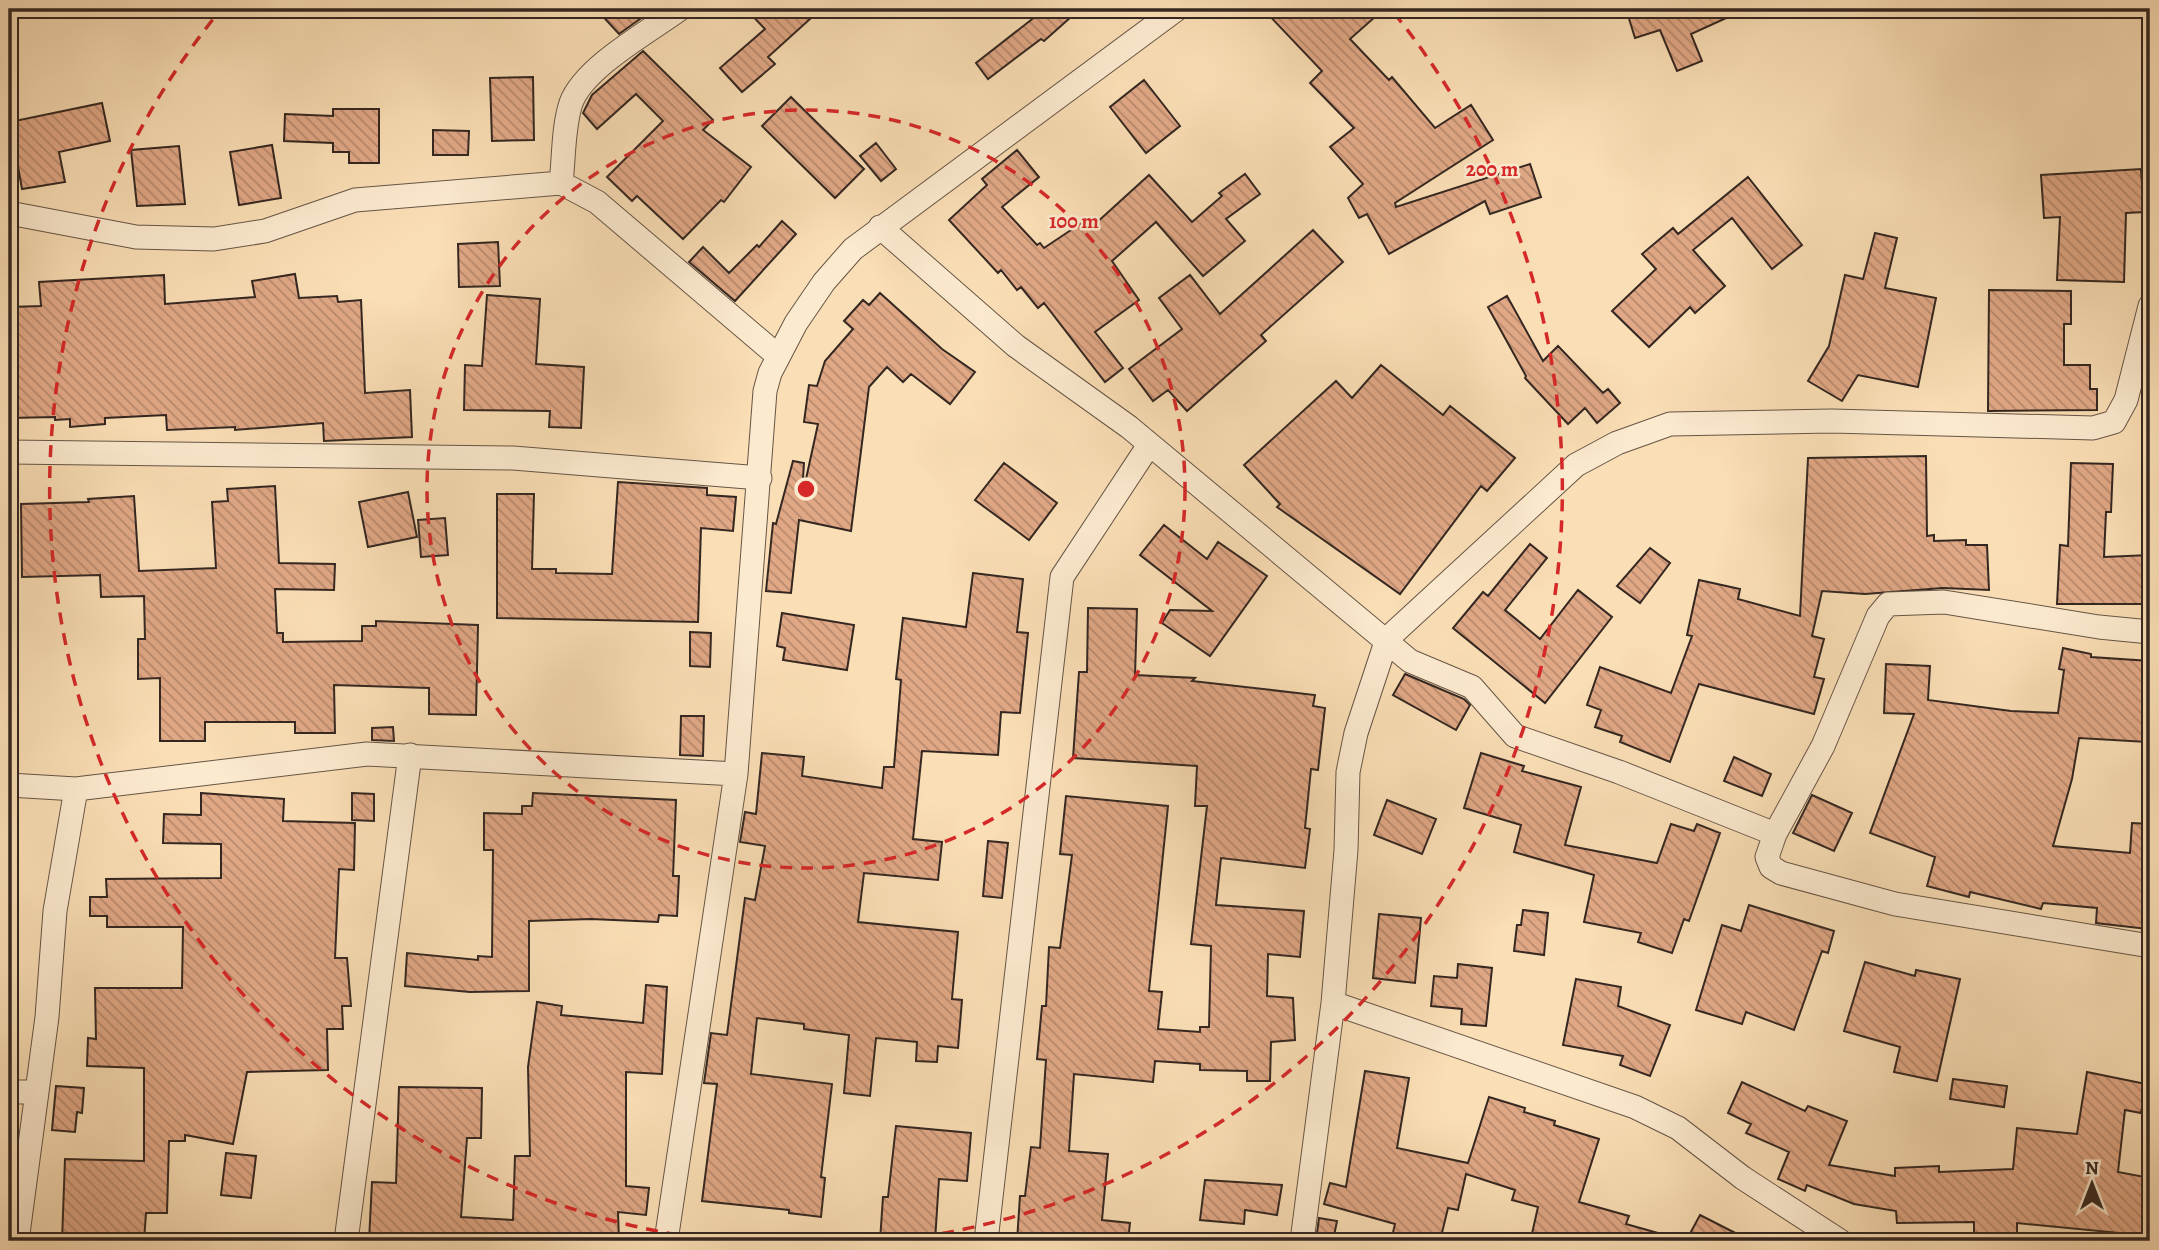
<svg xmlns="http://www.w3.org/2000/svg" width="2159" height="1250" font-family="Alegreya,serif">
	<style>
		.building { fill: url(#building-back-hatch); stroke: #342721; stroke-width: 2 }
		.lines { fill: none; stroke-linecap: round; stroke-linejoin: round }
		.minor-casing { stroke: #665546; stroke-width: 25 }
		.minor { stroke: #fceacf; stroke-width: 23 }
		.ring { fill: none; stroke: #d62828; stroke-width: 3.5; stroke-dasharray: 12 9 }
		.centre { fill: #d62828; stroke: #fceacf; stroke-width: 3.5 }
		.ring-label { font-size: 21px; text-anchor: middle; font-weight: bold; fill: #d62828; stroke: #fceacf; stroke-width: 5; stroke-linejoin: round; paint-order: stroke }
	</style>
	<defs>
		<pattern id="building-back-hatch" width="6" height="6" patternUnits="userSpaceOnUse" patternTransform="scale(1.75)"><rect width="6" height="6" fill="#e1a886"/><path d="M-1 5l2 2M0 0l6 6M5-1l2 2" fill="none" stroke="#b7896d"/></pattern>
	</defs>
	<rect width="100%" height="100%" fill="#fadeb5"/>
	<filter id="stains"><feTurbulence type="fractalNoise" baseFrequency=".00286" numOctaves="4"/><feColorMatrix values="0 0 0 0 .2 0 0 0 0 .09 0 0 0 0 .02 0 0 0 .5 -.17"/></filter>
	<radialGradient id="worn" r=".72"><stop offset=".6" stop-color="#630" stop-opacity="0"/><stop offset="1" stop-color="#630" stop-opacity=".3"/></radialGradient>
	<path class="building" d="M 596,9 L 654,9 L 619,34 Z
		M 746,9 L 821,9 L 768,57 L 775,64 L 742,92 L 720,68 L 765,29 Z
		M 1045,9 L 1080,9 L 1044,41 L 1041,39 L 988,79 L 976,63 Z
		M 1263,9 L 1384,9 L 1350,39 L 1389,80 L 1392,77 L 1435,128 L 1471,105 L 1493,140 L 1395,203 L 1396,207 L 1530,164 L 1541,197 L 1490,214 L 1485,201 L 1389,254 L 1367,214 L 1359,218 L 1348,198 L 1363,184 L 1330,147 L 1354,128 L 1310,83 L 1322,71 Z
		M 1626,9 L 1746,9 L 1691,34 L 1702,61 L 1677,71 L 1660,30 L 1635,38 Z
		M 643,51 L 713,120 L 703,130 L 751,167 L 724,202 L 721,200 L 683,239 L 637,196 L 632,201 L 607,177 L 663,121 L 636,94 L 597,129 L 583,113 L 592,95 Z
		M 533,77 L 534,140 L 492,141 L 490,78 Z
		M 1144,80 L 1180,126 L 1146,153 L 1110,107 Z
		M 791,97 L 864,169 L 835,198 L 762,126 Z
		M 102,103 L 110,141 L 59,152 L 65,182 L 22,189 L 10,122 Z
		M 333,109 L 379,109 L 379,163 L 349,163 L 349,152 L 333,152 L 333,143 L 284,141 L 285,114 L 333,116 Z
		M 433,130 L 469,131 L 468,155 L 433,155 Z
		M 876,143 L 896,169 L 881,181 L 860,156 Z
		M 272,145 L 281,198 L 239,205 L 230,152 Z
		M 179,146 L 185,204 L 137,206 L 131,150 Z
		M 1017,150 L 1039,177 L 1002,207 L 1037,245 L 1040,243 L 1044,248 L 1089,218 L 1094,225 L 1149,175 L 1192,222 L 1222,196 L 1219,193 L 1245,174 L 1260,194 L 1226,219 L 1245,241 L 1203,276 L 1156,222 L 1112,261 L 1139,300 L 1095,332 L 1123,368 L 1105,382 L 1044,303 L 1038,308 L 1021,287 L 1017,290 L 1001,270 L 998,273 L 949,220 L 987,185 L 982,179 Z
		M 2141,169 L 2144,212 L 2126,213 L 2124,282 L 2057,280 L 2060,217 L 2044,218 L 2041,175 Z
		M 1748,177 L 1802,245 L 1772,269 L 1732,218 L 1693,250 L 1725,286 L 1695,313 L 1690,307 L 1649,347 L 1612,311 L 1656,269 L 1642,254 L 1673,228 L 1678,234 Z
		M 782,221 L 796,234 L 735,301 L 689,262 L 703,247 L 729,273 L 757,245 L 759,247 Z
		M 1313,230 L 1343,262 L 1261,335 L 1266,341 L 1187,411 L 1168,390 L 1153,401 L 1129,369 L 1182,329 L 1159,298 L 1190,275 L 1220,314 Z
		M 1875,233 L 1897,238 L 1885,288 L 1936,298 L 1918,387 L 1858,375 L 1842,401 L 1808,381 L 1829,346 L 1845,275 L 1863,279 Z
		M 498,242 L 500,286 L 459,287 L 458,244 Z
		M 295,274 L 299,298 L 337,296 L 338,302 L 361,300 L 365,393 L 410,390 L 412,437 L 324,441 L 323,423 L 235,430 L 235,427 L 167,430 L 166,415 L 105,418 L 105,424 L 70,427 L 70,419 L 55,420 L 55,417 L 9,418 L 9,307 L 41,306 L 39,282 L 164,275 L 165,304 L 255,297 L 252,281 Z
		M 1989,290 L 2071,291 L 2071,324 L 2064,324 L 2064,365 L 2090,365 L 2090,389 L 2097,389 L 2097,410 L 1988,411 Z
		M 880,293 L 942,349 L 975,372 L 950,404 L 911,374 L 903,382 L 887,367 L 869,387 L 851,531 L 799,520 L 791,593 L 766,591 L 773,523 L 776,524 L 793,461 L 804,463 L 803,478 L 806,479 L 818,424 L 804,422 L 809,385 L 817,386 L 825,361 L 853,329 L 844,321 L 863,300 L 869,305 Z
		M 487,295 L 540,299 L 536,364 L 584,367 L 581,428 L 549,427 L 550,411 L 464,410 L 465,365 L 482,366 Z
		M 1507,296 L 1543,361 L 1558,346 L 1603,393 L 1608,389 L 1620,403 L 1597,423 L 1585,408 L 1568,424 L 1525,378 L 1526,376 L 1488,307 Z
		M 1381,365 L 1443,415 L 1450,406 L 1515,458 L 1487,491 L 1481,486 L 1400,594 L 1277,507 L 1280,504 L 1244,465 L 1336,381 L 1352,398 Z
		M 1926,456 L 1927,536 L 1934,535 L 1934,541 L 1966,540 L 1966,545 L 1987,545 L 1989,590 L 1943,588 L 1865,594 L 1822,591 L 1812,636 L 1824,639 L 1814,677 L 1824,679 L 1814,714 L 1699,684 L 1670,762 L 1620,742 L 1622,736 L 1595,727 L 1601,710 L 1587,705 L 1600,667 L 1671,693 L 1692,636 L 1687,635 L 1699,580 L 1740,589 L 1738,599 L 1800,616 L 1808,458 Z
		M 1004,463 L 1057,503 L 1029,540 L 975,500 Z
		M 2071,463 L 2113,464 L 2111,512 L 2106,512 L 2104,557 L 2150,555 L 2150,604 L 2057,604 L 2060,545 L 2068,546 Z
		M 618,482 L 707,488 L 707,495 L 736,497 L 733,531 L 701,528 L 698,622 L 497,618 L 497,494 L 534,494 L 532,569 L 556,569 L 556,573 L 612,574 Z
		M 275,486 L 279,563 L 335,564 L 334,590 L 275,589 L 277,633 L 283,633 L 283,642 L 362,641 L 362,626 L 376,626 L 376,621 L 478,625 L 476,715 L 429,714 L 429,688 L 334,685 L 335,733 L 295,733 L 295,722 L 205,722 L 205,741 L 160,741 L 160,678 L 138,679 L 138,639 L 145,639 L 144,596 L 101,597 L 100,575 L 22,577 L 21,504 L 89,502 L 88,499 L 134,496 L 139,571 L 216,568 L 212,502 L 228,501 L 227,489 Z
		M 408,492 L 417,537 L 368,547 L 359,502 Z
		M 445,518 L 448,555 L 421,557 L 418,520 Z
		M 1164,525 L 1207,559 L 1218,542 L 1267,576 L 1210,656 L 1162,623 L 1170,610 L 1212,611 L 1140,555 Z
		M 1530,544 L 1547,558 L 1505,610 L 1540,639 L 1578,590 L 1612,617 L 1545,703 L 1453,628 L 1483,592 L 1488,596 Z
		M 1650,548 L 1670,563 L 1640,603 L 1617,586 Z
		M 973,573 L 1023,579 L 1017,632 L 1028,633 L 1020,713 L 1001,712 L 998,755 L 922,751 L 913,839 L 942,842 L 938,880 L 864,873 L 858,922 L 958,932 L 952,999 L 962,1000 L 958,1048 L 938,1046 L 937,1062 L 916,1061 L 917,1042 L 876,1038 L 870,1096 L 844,1093 L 849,1035 L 804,1029 L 804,1024 L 757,1018 L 751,1074 L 832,1084 L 821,1177 L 825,1178 L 821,1217 L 789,1213 L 789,1210 L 702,1201 L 717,1084 L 704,1083 L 711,1033 L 727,1035 L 745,898 L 755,900 L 765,846 L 740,842 L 745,812 L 756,814 L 762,753 L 804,757 L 802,776 L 882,788 L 884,767 L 894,767 L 901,680 L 896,679 L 903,618 L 966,627 Z
		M 1088,608 L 1137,609 L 1135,675 L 1195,678 L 1192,681 L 1315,695 L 1313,706 L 1325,708 L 1318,770 L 1311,769 L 1305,828 L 1310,829 L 1305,868 L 1221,858 L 1216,905 L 1304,911 L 1300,957 L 1268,954 L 1267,996 L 1293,998 L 1295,1040 L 1271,1042 L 1270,1081 L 1247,1081 L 1247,1071 L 1200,1070 L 1200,1064 L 1155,1061 L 1153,1082 L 1074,1074 L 1069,1151 L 1108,1154 L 1102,1220 L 1130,1223 L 1128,1241 L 1017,1241 L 1020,1196 L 1025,1196 L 1031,1147 L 1040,1148 L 1046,1060 L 1037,1059 L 1042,1006 L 1046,1006 L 1049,947 L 1060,948 L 1072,855 L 1060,854 L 1066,796 L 1168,806 L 1149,991 L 1162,992 L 1158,1029 L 1200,1032 L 1200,1027 L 1209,1027 L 1211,946 L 1191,944 L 1207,806 L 1195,806 L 1197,766 L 1073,758 L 1079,672 L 1087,672 Z
		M 782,613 L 854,625 L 847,670 L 783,660 L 785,648 L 777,646 Z
		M 690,632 L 711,633 L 710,667 L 690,666 Z
		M 2063,648 L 2091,654 L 2091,657 L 2150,661 L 2147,742 L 2079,738 L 2072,779 L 2053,846 L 2130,853 L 2132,823 L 2150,824 L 2147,929 L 2096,923 L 2097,908 L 2043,903 L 2041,909 L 1970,892 L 1969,897 L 1927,886 L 1935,857 L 1870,833 L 1914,714 L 1884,713 L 1886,664 L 1930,666 L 1928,700 L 2011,711 L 2058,713 L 2064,670 L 2059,669 Z
		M 1405,674 L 1464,699 L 1470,705 L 1456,730 L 1393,695 Z
		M 681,716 L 704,716 L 703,756 L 680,755 Z
		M 393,727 L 394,741 L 372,740 L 372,728 Z
		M 1481,753 L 1524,766 L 1522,771 L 1581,787 L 1565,845 L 1657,863 L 1671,824 L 1694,831 L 1697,824 L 1720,833 L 1689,921 L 1684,919 L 1672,953 L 1638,942 L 1641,933 L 1584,922 L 1594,875 L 1514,852 L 1521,825 L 1464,808 Z
		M 1734,757 L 1771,774 L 1762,796 L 1724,781 Z
		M 201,793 L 284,799 L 283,821 L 355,823 L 354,870 L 339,869 L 335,958 L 347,958 L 351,1006 L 342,1006 L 343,1029 L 327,1029 L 328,1070 L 247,1072 L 233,1144 L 185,1135 L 185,1141 L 169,1141 L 167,1213 L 146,1213 L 144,1241 L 62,1241 L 65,1159 L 144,1161 L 144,1068 L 87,1066 L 88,1038 L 96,1039 L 95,988 L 182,988 L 183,927 L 107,927 L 107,916 L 90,916 L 90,897 L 107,897 L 106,879 L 221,878 L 221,844 L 163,843 L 164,814 L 201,815 Z
		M 352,793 L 374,794 L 374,821 L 352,820 Z
		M 533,793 L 676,800 L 673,876 L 679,876 L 677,916 L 659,915 L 658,922 L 591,919 L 529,921 L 529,991 L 470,992 L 405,986 L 407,953 L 478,960 L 478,956 L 492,957 L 493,850 L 484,850 L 484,813 L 522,814 L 522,806 L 532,806 Z
		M 1812,795 L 1852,813 L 1834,851 L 1793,833 Z
		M 1387,800 L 1436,819 L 1422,854 L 1374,835 Z
		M 988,841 L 1008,843 L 1002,898 L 983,896 Z
		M 1749,905 L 1834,931 L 1828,953 L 1822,951 L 1794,1030 L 1746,1012 L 1742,1024 L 1696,1010 L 1722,925 L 1741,931 Z
		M 1523,910 L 1548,913 L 1544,955 L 1514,951 L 1517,925 L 1521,925 Z
		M 1379,914 L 1421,918 L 1415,983 L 1373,978 Z
		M 1865,962 L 1915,976 L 1916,970 L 1960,979 L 1937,1081 L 1894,1072 L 1900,1047 L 1844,1031 Z
		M 1458,964 L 1492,968 L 1486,1026 L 1461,1024 L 1462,1009 L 1431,1006 L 1434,976 L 1457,978 Z
		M 1576,979 L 1621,987 L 1618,1006 L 1670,1025 L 1650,1076 L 1620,1065 L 1623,1056 L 1563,1045 Z
		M 646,985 L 667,987 L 662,1074 L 626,1072 L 626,1186 L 649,1188 L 646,1215 L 618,1212 L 619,1241 L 369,1241 L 372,1182 L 396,1183 L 399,1087 L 482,1088 L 481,1138 L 467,1138 L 461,1217 L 513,1220 L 515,1156 L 530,1156 L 528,1067 L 537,1002 L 562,1006 L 561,1015 L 643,1023 Z
		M 1365,1071 L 1409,1078 L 1397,1148 L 1468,1163 L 1489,1097 L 1525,1108 L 1524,1112 L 1555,1121 L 1554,1125 L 1599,1139 L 1579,1202 L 1629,1216 L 1626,1224 L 1665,1235 L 1664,1241 L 1544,1241 L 1531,1238 L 1538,1207 L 1512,1200 L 1515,1190 L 1466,1174 L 1458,1210 L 1448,1208 L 1440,1241 L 1391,1241 L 1395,1224 L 1324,1204 L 1330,1183 L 1346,1187 Z
		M 2087,1072 L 2146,1084 L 2141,1113 L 2125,1110 L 2118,1172 L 2150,1178 L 2150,1236 L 2017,1223 L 2017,1241 L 1974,1241 L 1974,1222 L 1897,1223 L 1896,1211 L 1854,1204 L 1807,1185 L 1805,1191 L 1778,1179 L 1789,1152 L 1746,1133 L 1751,1124 L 1728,1113 L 1742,1082 L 1805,1111 L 1808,1106 L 1847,1121 L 1829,1165 L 1895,1176 L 1895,1168 L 1939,1166 L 1939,1172 L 2013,1169 L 2017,1128 L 2077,1134 Z
		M 1953,1079 L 2007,1086 L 2004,1107 L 1950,1099 Z
		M 56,1086 L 84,1088 L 82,1113 L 77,1112 L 75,1132 L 52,1130 Z
		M 896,1126 L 971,1133 L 967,1181 L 939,1179 L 935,1241 L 880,1241 L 883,1197 L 888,1197 Z
		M 226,1153 L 256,1156 L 251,1198 L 221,1195 Z
		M 1205,1180 L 1282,1185 L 1277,1215 L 1245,1210 L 1244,1224 L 1200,1220 Z
		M 1700,1215 L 1751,1241 L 1686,1241 Z
		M 1319,1218 L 1337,1221 L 1333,1241 L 1316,1241 Z"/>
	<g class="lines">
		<g class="minor-casing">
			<path id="minor" d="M 561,183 C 564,158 563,127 571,103 C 584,67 650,31 680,9
				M 9,213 L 136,237 L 214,239 L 265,231 L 355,200 L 561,183 L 597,202 L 778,356
				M 880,227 L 1016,346 L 1129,427 L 1410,661 L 1472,687 L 1515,736 L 1619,772 L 1775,834
				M 9,452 L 513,458 L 760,478
				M 2150,632 L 2099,627 L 1944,602 L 1888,604 L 1878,616 L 1823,746 L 1775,834 L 1767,857 L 1771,867 L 1781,873 L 1895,904 L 2150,946
				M 9,785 L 76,789
				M 1333,1003 L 1635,1107 L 1678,1128 L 1743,1178 L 1840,1241
				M 9,1092 L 37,1092 L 47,1017 L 55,911 L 76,789 L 367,754 L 736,774
				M 17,1241 L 37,1092
				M 346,1241 L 410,755
				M 666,1241 L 736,774 L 765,391 L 770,373 L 796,323 L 824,282 L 853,249 L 1177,9
				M 986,1241 L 1062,577 L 1149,445
				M 1302,1241 L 1333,1003 L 1346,850 L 1348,772 L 1356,733 L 1387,639 L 1576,465 L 1617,443 L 1670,424 L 1832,421 L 2093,428 L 2114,422 L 2126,400 L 2150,306"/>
		</g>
		<use href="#minor" class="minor"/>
	</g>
	<g class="ring">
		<circle cx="806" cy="489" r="379"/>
		<path d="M720 1241A757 757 0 0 1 218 13M1394 13A757 757 0 0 1 892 1241"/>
	</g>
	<circle cx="806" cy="489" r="10" class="centre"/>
	<g class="ring-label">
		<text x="1492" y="176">200 m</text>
		<text x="1074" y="228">100 m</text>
	</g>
	<rect width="2159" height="1250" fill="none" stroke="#fadeb5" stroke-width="35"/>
	<rect x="10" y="10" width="2138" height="1229" fill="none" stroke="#342721" stroke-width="3.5"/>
	<rect x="18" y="18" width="2124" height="1215" fill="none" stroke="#342721" stroke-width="2"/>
	<g transform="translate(2092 1184)" stroke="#fceacf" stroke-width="5" paint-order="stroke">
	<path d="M0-5L12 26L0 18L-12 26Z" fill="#342721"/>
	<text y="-10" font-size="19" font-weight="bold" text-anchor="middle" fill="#342721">N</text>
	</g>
	<rect width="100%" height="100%" filter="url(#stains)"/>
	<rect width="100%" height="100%" fill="url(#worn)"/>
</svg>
